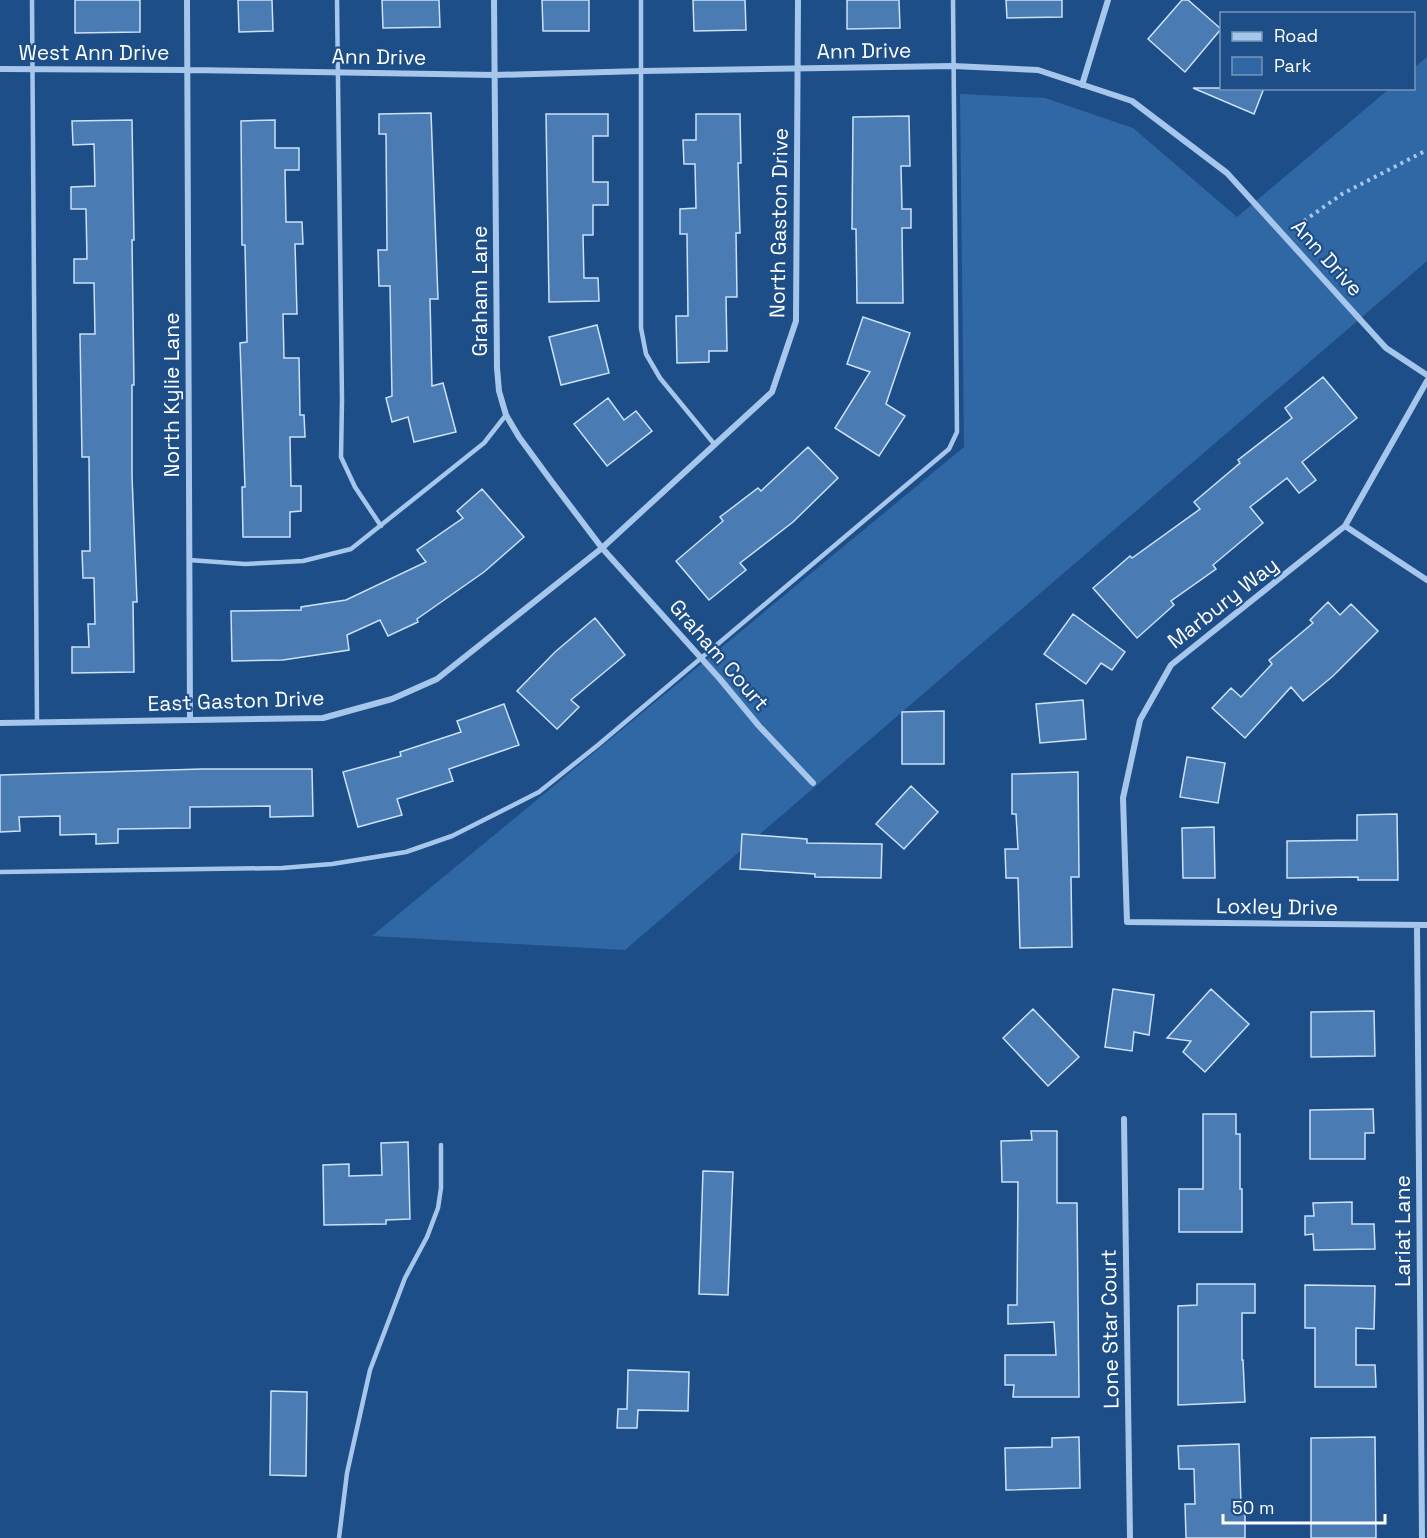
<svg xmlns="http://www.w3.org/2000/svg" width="1427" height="1538" font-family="'Space Grotesk',sans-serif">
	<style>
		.green { fill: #3068a5 }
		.building { fill: #4a7bb2; stroke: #cbe1f8; stroke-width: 1.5 }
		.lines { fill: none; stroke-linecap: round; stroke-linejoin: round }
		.path { stroke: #a6c7eb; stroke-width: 4; stroke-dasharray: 3 4.5; stroke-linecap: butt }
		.service { stroke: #a6c7eb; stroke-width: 4.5 }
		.minor { stroke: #a6c7eb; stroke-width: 6 }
		.labels { text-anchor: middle; stroke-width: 4.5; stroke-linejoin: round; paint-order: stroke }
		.street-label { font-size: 21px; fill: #fff; stroke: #1d4e88 }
	</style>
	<rect width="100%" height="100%" fill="#1d4e88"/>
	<path class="green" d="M 1427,57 L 1427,261 L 625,950 L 372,936 L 964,447 L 960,94 L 1045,98 L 1133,128 L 1237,217 L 1389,89 L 1414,88 L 1414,68 Z"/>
	<path class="building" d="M 75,0 L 140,0 L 140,32 L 75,33 Z
		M 238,0 L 272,0 L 273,31 L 239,32 Z
		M 382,0 L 439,0 L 440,27 L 383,28 Z
		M 542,0 L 589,0 L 589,31 L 543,31 Z
		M 693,0 L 745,0 L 746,30 L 694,31 Z
		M 847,0 L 899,0 L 900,28 L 847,29 Z
		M 1006,0 L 1062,0 L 1062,17 L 1007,18 Z
		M 1182,0 L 1188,0 L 1221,29 L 1185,72 L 1148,39 Z
		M 1193,88 L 1264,88 L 1254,114 Z
		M 431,113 L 438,299 L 430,299 L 432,386 L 443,383 L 456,432 L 414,442 L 408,417 L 392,422 L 386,398 L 392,396 L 390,286 L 379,286 L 378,250 L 387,250 L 386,134 L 379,134 L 379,114 Z
		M 546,114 L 608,114 L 608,136 L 593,136 L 593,182 L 608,182 L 608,205 L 593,205 L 593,235 L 583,235 L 584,278 L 598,278 L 599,301 L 549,302 Z
		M 696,114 L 740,114 L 741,163 L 738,163 L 740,233 L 736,233 L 737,297 L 726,297 L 727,351 L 709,351 L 709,362 L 677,363 L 676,316 L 688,316 L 687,234 L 680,234 L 680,209 L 696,208 L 695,164 L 684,164 L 683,140 L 696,140 Z
		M 909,116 L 910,166 L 901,166 L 902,209 L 911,209 L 911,228 L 902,228 L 903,303 L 857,303 L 856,229 L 852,229 L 853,117 Z
		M 132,120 L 134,240 L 132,240 L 134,385 L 132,385 L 132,476 L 137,602 L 133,602 L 134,672 L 72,673 L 72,647 L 89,647 L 88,624 L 95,624 L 94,578 L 83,578 L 82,551 L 90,551 L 89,457 L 82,457 L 80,334 L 95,334 L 94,283 L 74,283 L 74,259 L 87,259 L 86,209 L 71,209 L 71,187 L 95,186 L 94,144 L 73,145 L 72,121 Z
		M 275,120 L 275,148 L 299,148 L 299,170 L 285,170 L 286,222 L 302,222 L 303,244 L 295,244 L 297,314 L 283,314 L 284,358 L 299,358 L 300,415 L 304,415 L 305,437 L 290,437 L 291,486 L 301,486 L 301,511 L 290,512 L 290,537 L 243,537 L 242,487 L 245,487 L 240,343 L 247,342 L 245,245 L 242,245 L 241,121 Z
		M 863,317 L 910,333 L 886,404 L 905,416 L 879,456 L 835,428 L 870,372 L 847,364 Z
		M 597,325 L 609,373 L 561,385 L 549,337 Z
		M 1323,377 L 1357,418 L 1302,462 L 1316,480 L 1299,493 L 1287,478 L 1250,507 L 1263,523 L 1213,565 L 1216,569 L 1171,601 L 1174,605 L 1137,638 L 1093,588 L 1130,556 L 1132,558 L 1200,509 L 1194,502 L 1240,463 L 1238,460 L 1292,418 L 1285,408 Z
		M 608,398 L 624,420 L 636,411 L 652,431 L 607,466 L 574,424 Z
		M 808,447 L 838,478 L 793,522 L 740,563 L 746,570 L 709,600 L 676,561 L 723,521 L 720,517 L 758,488 L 761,491 Z
		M 482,489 L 524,537 L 484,572 L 417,619 L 418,622 L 388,636 L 380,620 L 347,635 L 349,650 L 283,660 L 232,661 L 231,611 L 301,610 L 301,607 L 346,600 L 426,562 L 417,550 L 463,518 L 457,511 Z
		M 1328,602 L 1340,615 L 1351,604 L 1378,631 L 1333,676 L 1303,701 L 1291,687 L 1245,738 L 1212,708 L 1231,688 L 1241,697 L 1272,664 L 1269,660 L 1313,623 L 1310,620 Z
		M 1073,614 L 1125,652 L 1112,670 L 1101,663 L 1086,684 L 1044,654 Z
		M 595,618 L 625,655 L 571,700 L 579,707 L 557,729 L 517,691 L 555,652 Z
		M 1083,700 L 1086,739 L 1040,743 L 1036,704 Z
		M 504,704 L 519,745 L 449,769 L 453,781 L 397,799 L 402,815 L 358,827 L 343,772 L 401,756 L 400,752 L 461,732 L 457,721 Z
		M 944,711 L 944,764 L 902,764 L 902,712 Z
		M 1187,757 L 1225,763 L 1218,803 L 1180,797 Z
		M 202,769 L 312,769 L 313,816 L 270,817 L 270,806 L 190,807 L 190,828 L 118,829 L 118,843 L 96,844 L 96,834 L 60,835 L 60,816 L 19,817 L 20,831 L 0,832 L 0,775 Z
		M 1078,772 L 1079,877 L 1071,877 L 1072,947 L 1020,948 L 1018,878 L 1006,878 L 1005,849 L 1018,849 L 1016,814 L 1012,814 L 1012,774 Z
		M 911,786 L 938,812 L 904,849 L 876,824 Z
		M 1397,814 L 1398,880 L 1358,880 L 1358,877 L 1287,878 L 1287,841 L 1357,840 L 1357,815 Z
		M 1214,827 L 1215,878 L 1183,878 L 1182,828 Z
		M 742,834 L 807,839 L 807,843 L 882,844 L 881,878 L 815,877 L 815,874 L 740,869 Z
		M 1113,989 L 1154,995 L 1149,1035 L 1134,1032 L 1132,1051 L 1105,1047 Z
		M 1211,989 L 1249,1024 L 1205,1072 L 1183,1052 L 1191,1041 L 1167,1038 Z
		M 1033,1009 L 1079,1057 L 1048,1086 L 1003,1038 Z
		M 1374,1011 L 1375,1056 L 1311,1057 L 1311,1012 Z
		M 1373,1109 L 1374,1133 L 1365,1133 L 1365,1159 L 1310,1159 L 1310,1110 Z
		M 1203,1114 L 1236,1114 L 1236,1134 L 1240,1134 L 1240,1189 L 1242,1189 L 1242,1232 L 1179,1232 L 1179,1189 L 1203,1189 Z
		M 1031,1131 L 1057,1131 L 1057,1203 L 1077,1203 L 1079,1397 L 1013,1397 L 1014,1385 L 1005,1385 L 1005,1355 L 1056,1355 L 1054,1322 L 1008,1324 L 1008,1305 L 1017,1305 L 1018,1182 L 1002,1182 L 1001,1141 L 1032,1140 Z
		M 408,1142 L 410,1219 L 386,1220 L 386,1224 L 324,1225 L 323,1165 L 349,1164 L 349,1176 L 382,1175 L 381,1143 Z
		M 703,1171 L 733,1172 L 728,1295 L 699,1294 Z
		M 1352,1202 L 1352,1224 L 1374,1224 L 1375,1249 L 1314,1250 L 1313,1234 L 1305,1235 L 1305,1216 L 1314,1216 L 1313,1203 Z
		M 1197,1284 L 1255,1284 L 1255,1313 L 1242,1313 L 1242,1360 L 1243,1360 L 1245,1402 L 1178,1405 L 1178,1306 L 1197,1305 Z
		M 1305,1285 L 1375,1286 L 1374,1329 L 1356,1328 L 1356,1365 L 1375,1365 L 1376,1387 L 1315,1387 L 1315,1328 L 1305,1328 Z
		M 628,1370 L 689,1372 L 688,1411 L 638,1410 L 637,1428 L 617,1428 L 618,1409 L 627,1409 Z
		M 271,1391 L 307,1392 L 306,1476 L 270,1475 Z
		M 1079,1437 L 1080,1488 L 1006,1490 L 1005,1448 L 1052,1447 L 1052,1438 Z
		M 1375,1437 L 1376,1538 L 1311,1538 L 1311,1438 Z
		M 1239,1444 L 1241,1504 L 1245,1504 L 1245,1538 L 1186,1538 L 1185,1504 L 1195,1504 L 1194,1469 L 1179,1469 L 1178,1446 Z"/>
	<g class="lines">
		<path class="path" d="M 1304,221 L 1342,194 L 1427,150"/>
		<path class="service" d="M 32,0 L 37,722
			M 337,0 L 342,400 L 341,457 L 355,487 L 381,526
			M 641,0 L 641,328 L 646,354 L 660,378 L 715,445
			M 189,560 L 245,564 L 303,561 L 351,549 L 484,443 L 506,415
			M 0,872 L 282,868 L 332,864 L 406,852 L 452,836 L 539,792 L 598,745 L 949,449 L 957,432 L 953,0
			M 339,1538 L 347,1473 L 370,1370 L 405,1278 L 427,1237 L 438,1208 L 441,1188 L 441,1145"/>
		<path class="minor" d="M 187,0 L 190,720
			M 494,0 L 497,368 L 499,391 L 506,415 L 519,437 L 552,482 L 602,548 L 720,679 L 759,726 L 813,783
			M 0,69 L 188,70 L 495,75 L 642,71 L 953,66 L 1038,70 L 1132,101 L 1227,173 L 1386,348 L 1427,375
			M 1082,85 L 1108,0
			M 1427,381 L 1345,526 L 1171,665 L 1140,720 L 1123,798 L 1127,922 L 1427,925
			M 1345,526 L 1427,580
			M 0,723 L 323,718 L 392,699 L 437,679 L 602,548 L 772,392 L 796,321 L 798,0
			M 1417,925 L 1422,1538
			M 1124,1119 L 1130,1538"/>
	</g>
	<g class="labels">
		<g class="street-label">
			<text transform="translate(864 51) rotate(-1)" y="7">Ann Drive</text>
			<text x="94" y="60">West Ann Drive</text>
			<text transform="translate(379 57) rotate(1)" y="7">Ann Drive</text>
			<text transform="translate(779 223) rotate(-89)" y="7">North Gaston Drive</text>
			<text transform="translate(1327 258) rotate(48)" y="7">Ann Drive</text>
			<text transform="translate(480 291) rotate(-90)" y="7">Graham Lane</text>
			<text transform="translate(172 395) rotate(-90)" y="7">North Kylie Lane</text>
			<text transform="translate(1223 603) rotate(-38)" y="7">Marbury Way</text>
			<text transform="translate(719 655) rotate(49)" y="7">Graham Court</text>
			<text transform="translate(236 701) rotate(-2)" y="7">East Gaston Drive</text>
			<text transform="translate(1277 907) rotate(1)" y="7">Loxley Drive</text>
			<text transform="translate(1403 1231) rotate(-90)" y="7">Lariat Lane</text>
			<text transform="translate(1110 1329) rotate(-91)" y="7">Lone Star Court</text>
		</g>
	</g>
	<rect x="1220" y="12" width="195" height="78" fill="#1d4e88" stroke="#7795b8" stroke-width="1.5"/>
	<rect x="1232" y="32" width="30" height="9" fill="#a6c7eb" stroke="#7795b8" stroke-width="1.5"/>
	<text x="1274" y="42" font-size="18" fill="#ffffff">Road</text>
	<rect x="1232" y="57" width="30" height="18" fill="#3068a5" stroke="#7795b8" stroke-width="1.5"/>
	<text x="1274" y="72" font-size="18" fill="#ffffff">Park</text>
	<path d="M1223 1514v9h162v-9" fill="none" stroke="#ffffff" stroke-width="3"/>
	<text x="1232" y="1514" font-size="18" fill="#ffffff" stroke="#1d4e88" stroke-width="4.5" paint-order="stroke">50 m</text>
</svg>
